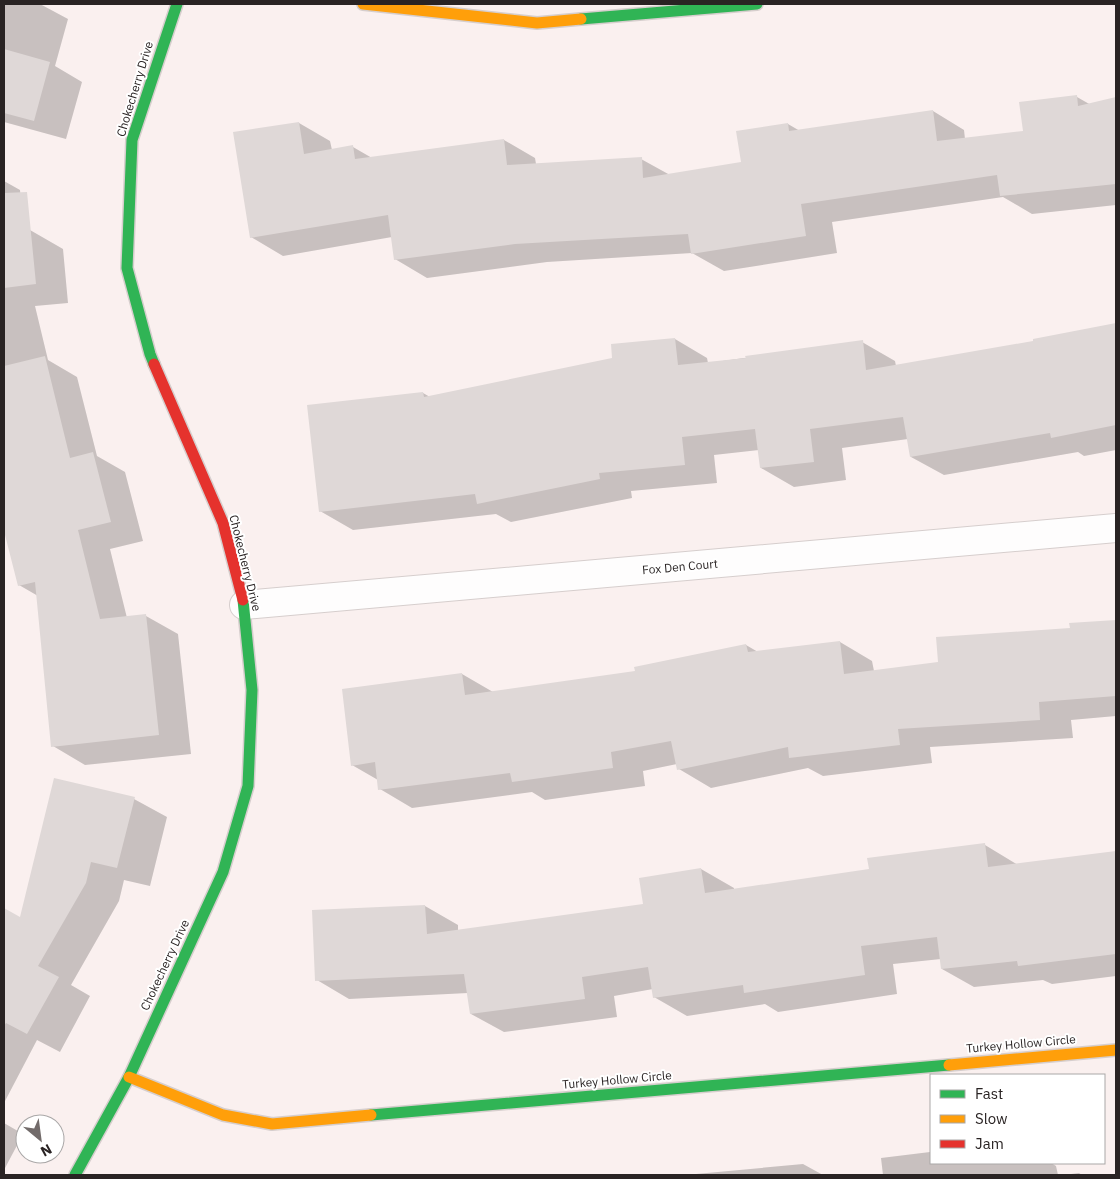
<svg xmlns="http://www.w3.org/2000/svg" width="1120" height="1179" font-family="'IBM Plex Sans',sans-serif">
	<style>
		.shadow { fill: #0003 }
		.building { fill: #dfd8d7 }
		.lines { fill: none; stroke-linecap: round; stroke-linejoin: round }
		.street-casing { stroke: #d6cecd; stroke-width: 30 }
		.fast-casing { stroke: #d6cecd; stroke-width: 14 }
		.slow-casing { stroke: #d6cecd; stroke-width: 14 }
		.jam-casing { stroke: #d6cecd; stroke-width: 14 }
		.street { stroke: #fefdfd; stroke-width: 28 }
		.fast { stroke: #30b455; stroke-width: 11 }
		.slow { stroke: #ff9f0a; stroke-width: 11 }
		.jam { stroke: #e5322d; stroke-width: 11 }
		.labels { text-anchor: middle; stroke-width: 4; stroke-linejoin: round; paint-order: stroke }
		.street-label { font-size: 12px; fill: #292323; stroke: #fff }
	</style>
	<rect width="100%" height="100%" fill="#faf0ef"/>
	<path class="shadow" d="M 4,4 L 40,4 L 68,19 L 55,66 L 82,82 L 66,139 L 4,122 Z
		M 1077,97 L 1091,105 L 1116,99 L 1116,205 L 1032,214 L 1003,197 L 832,222 L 837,253 L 724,271 L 692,253 L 547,262 L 427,278 L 395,259 L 392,237 L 283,256 L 251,237 L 299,123 L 330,141 L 332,150 L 353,147 L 372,158 L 504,140 L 535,158 L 536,164 L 641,159 L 670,175 L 743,163 L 788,124 L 800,131 L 933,111 L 964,130 L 965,139 L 1024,132 Z
		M 4,181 L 20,190 L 24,231 L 30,230 L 63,249 L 68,303 L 35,306 L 48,360 L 77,377 L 97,456 L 125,472 L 143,541 L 110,549 L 127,618 L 146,616 L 178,634 L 191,754 L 85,765 L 53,746 L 38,596 L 19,585 L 4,526 Z
		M 1116,324 L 1116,450 L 1084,456 L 1078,452 L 944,475 L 911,457 L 908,439 L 842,448 L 846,480 L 794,487 L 761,468 L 759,450 L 714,455 L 717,483 L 631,491 L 632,498 L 511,522 L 496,514 L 353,530 L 320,511 L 423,393 L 430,397 L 614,359 L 675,339 L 707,358 L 708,363 L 862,342 L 895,361 L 896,366 L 1034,342 L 1034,340 Z
		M 1116,621 L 1116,716 L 1071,720 L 1073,738 L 930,747 L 932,763 L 823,776 L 808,768 L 711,788 L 679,769 L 677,764 L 643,771 L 645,786 L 545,800 L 532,792 L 412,808 L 380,789 L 378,780 L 352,765 L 462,674 L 493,692 L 636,672 L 746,645 L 758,652 L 840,642 L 872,661 L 874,671 L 939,663 L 1071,629 L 1071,624 Z
		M 134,799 L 167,817 L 150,886 L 124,880 L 119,901 L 71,985 L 90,996 L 60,1052 L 37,1040 L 4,1103 L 4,910 L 20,919 Z
		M 985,845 L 1018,865 L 1116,852 L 1116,976 L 1052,984 L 1043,980 L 974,987 L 942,969 L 941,959 L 893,964 L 897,994 L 778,1012 L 765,1004 L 687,1016 L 654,997 L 653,989 L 614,996 L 617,1017 L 504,1032 L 471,1014 L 468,993 L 349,999 L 317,980 L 313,911 L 425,906 L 458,925 L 458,931 L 644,905 L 701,869 L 734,888 L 734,890 L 870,870 Z
		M 4,1123 L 23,1134 L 4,1170 Z
		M 930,1152 L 931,1153 L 931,1163 L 1051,1163 L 1056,1166 L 1058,1175 L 883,1175 L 881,1158 Z
		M 803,1164 L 823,1175 L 685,1175 Z
		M 1079,1173 L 1082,1175 L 1063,1175 Z"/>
	<path class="building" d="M 4,49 L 50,62 L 34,121 L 4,113 Z
		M 1077,95 L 1078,106 L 1116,97 L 1116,184 L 1000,196 L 997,175 L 801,204 L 806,236 L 691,254 L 688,234 L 515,244 L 394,260 L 388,215 L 250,238 L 233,132 L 299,122 L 304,154 L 353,145 L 355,159 L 504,139 L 507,165 L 642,157 L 643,178 L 741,162 L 736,131 L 788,123 L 789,131 L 933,110 L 937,141 L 1023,131 L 1019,102 Z
		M 27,192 L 36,284 L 4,288 L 4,193 Z
		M 1116,323 L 1116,425 L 1051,438 L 1050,433 L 910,457 L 903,417 L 810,429 L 814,462 L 760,468 L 755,429 L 682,437 L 685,465 L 599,473 L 600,479 L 477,504 L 475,494 L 319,512 L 307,405 L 423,392 L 424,397 L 612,358 L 611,344 L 675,338 L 678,365 L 746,358 L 745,356 L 863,340 L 866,370 L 1033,341 L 1033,339 Z
		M 45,356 L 70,458 L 93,452 L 111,522 L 78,530 L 100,619 L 146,614 L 159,735 L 51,747 L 35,582 L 18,586 L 4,531 L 4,366 Z
		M 1116,620 L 1116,696 L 1039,702 L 1040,720 L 898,729 L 900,745 L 789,758 L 788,747 L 677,770 L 671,741 L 611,752 L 613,768 L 512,782 L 510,773 L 378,790 L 375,762 L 351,766 L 342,689 L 462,673 L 465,695 L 635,671 L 634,667 L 746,644 L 748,652 L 840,641 L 844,674 L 938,662 L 936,637 L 1070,628 L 1069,623 Z
		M 54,778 L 135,797 L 117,868 L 91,862 L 86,883 L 38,966 L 59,977 L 27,1034 L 6,1023 L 4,1026 L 4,908 L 20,917 Z
		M 985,843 L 988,867 L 1116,851 L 1116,954 L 1018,966 L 1017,961 L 941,969 L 937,937 L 861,946 L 865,975 L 744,993 L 743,985 L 653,998 L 648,967 L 582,977 L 585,999 L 470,1014 L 464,974 L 315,981 L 312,910 L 425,905 L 427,934 L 643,904 L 639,878 L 701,868 L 705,893 L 869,869 L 867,858 Z"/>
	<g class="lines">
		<g class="street-casing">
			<path id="street" d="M 244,605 L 1116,528"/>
		</g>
		<g class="fast-casing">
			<path id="fast" d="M 581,19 L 757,4
				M 154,364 L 150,354 L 127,268 L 132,140 L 177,4
				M 371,1115 L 949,1065
				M 75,1175 L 129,1077 L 223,872 L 248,786 L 252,690 L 243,600"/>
		</g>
		<g class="slow-casing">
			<path id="slow" d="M 363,4 L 537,23 L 581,19
				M 949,1065 L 1116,1050
				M 129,1077 L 223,1115 L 272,1124 L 371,1115"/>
		</g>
		<g class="jam-casing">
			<path id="jam" d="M 154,364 L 223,523 L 243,600"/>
		</g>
		<use href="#street" class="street"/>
		<use href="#fast" class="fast"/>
		<use href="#slow" class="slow"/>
		<use href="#jam" class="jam"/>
	</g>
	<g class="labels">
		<g class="street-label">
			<text transform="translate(135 89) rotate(-73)" y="4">Chokecherry Drive</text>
			<text transform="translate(245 563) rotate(76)" y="4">Chokecherry Drive</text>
			<text transform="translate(680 567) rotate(-5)" y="4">Fox Den Court</text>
			<text transform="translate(165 965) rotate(-65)" y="4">Chokecherry Drive</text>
			<text transform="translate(1021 1044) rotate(-5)" y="4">Turkey Hollow Circle</text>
			<text transform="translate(617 1080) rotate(-5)" y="4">Turkey Hollow Circle</text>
		</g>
	</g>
	<rect width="1120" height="1179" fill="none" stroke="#292323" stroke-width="10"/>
	<rect x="930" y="1074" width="175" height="90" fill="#ffffff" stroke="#a9a7a7"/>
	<rect x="940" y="1090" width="25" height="8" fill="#30b455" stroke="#a9a7a7"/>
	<text x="975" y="1099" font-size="15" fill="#292323">Fast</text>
	<rect x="940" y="1115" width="25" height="8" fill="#ff9f0a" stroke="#a9a7a7"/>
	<text x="975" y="1124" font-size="15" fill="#292323">Slow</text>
	<rect x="940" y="1140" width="25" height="8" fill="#e5322d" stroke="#a9a7a7"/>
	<text x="975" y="1149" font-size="15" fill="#292323">Jam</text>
	<g transform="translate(40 1139) rotate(151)"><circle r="24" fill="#ffffff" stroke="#a9a7a7"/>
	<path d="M0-4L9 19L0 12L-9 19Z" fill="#726b6a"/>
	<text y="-8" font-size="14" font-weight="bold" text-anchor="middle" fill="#292323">N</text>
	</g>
</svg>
